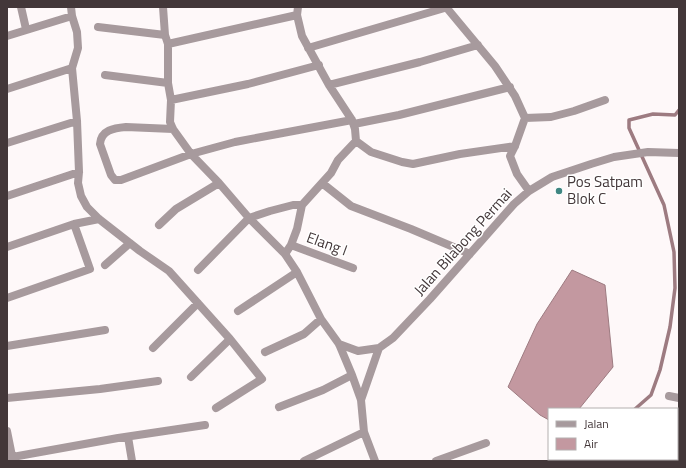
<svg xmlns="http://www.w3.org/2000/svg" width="686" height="468" font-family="'Titillium Web',sans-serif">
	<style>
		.water { fill: #c398a0; stroke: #9d7b81 }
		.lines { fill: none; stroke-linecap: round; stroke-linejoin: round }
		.stream { stroke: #9d7b81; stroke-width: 3.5 }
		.street { stroke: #a79a9d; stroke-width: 8 }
		.poi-dot { fill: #3f8682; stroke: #fff; stroke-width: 1.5 }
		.labels { text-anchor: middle; stroke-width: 3; stroke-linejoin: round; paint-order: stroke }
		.poi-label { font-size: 15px; fill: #433739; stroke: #fff; text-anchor: start }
		.street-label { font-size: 15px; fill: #433739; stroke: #fff }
	</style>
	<rect width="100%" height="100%" fill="#fef8f9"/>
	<path class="water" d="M 572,270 L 605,285 L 613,367 L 579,409 L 549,409 L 549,420 L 540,415 L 508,387 L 537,324 Z"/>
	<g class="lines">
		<path class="stream" d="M 635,409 L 651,395 L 660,370 L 670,327 L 675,288 L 674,252 L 664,205 L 629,128 L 629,120 L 653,114 L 675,115 L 679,110
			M 575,461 L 577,459"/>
		<path class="street" d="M 21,7 L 26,29
			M 71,7 L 72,16 L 77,32 L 78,48 L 72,68 L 77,121 L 79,172 L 78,183 L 81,196 L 87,207 L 99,219 L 140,251 L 169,271 L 230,339 L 262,379 L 216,408
			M 163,7 L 165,35 L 168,44 L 168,83 L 171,100 L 170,122 L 173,129 L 191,154 L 219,183 L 249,218 L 285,254 L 297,272 L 321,319 L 339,344 L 352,375 L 361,400 L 364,432 L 375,461
			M 446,7 L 495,66 L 515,96 L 525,118 L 515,146 L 510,156 L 517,174 L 529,191
			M 98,27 L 165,35
			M 7,36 L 72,16
			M 168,44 L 297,15
			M 308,48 L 448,7
			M 105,75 L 168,83
			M 329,85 L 420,62 L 478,45
			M 7,89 L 72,68
			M 171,100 L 248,84 L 319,65
			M 525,118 L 551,117 L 574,111 L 605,100
			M 354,124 L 399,115 L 510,87
			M 173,129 L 126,127 C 114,128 101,130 100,144 L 111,175 L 115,180 L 121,180 L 191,154 L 235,142 L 352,120
			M 356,141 L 371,152 L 402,162 L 413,164 L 460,154 L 515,146
			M 7,143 L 77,121
			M 322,183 L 351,206 L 411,229 L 470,254
			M 7,196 L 79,172
			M 159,225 L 176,209 L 219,183
			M 291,245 L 353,268
			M 7,247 L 74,224 L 99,219
			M 285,254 L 291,245 L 297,229 L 302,205 L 331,173 L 338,160 L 356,141 L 355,129 L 352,120 L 329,85 L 302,36 L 297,15 L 298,7
			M 105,265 L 130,243
			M 198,270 L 249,218 L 270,211 L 293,205 L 302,205
			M 7,298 L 90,269 L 74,224
			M 238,311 L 297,272
			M 339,344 L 358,351 L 379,348
			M 7,346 L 105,330
			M 153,348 L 198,303
			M 265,352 L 304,334 L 321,319
			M 191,377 L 230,339
			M 669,396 L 679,398
			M 7,398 L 100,389 L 158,381
			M 361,400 L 379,348 L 393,338 L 430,299 L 514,204 L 529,191 L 552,177 L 591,164 L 614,157 L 648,152 L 679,153
			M 279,407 L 323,390 L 352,375
			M 7,431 L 13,461
			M 128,437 L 132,461
			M 677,450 L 679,450
			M 7,458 L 118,438 L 205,425
			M 304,461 L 364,432
			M 436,461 L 486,443"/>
	</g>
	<circle class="poi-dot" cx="559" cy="191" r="4"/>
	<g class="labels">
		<g class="poi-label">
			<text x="567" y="187">Pos Satpam<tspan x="567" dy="17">Blok C</tspan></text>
		</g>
		<g class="street-label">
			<text transform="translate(463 242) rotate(-48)" y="5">Jalan Bilabong Permai</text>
			<text transform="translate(327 244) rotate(20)" y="5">Elang I</text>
		</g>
	</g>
	<rect width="686" height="468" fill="none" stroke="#433739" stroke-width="16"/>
	<rect x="548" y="408" width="130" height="52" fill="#ffffff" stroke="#b4afb0"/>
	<rect x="556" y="421" width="20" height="6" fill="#a79a9d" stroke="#b4afb0"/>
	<text x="584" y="428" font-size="12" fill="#433739">Jalan</text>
	<rect x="556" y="438" width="20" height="12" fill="#c398a0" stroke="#b4afb0"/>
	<text x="584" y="448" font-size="12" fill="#433739">Air</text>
</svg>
